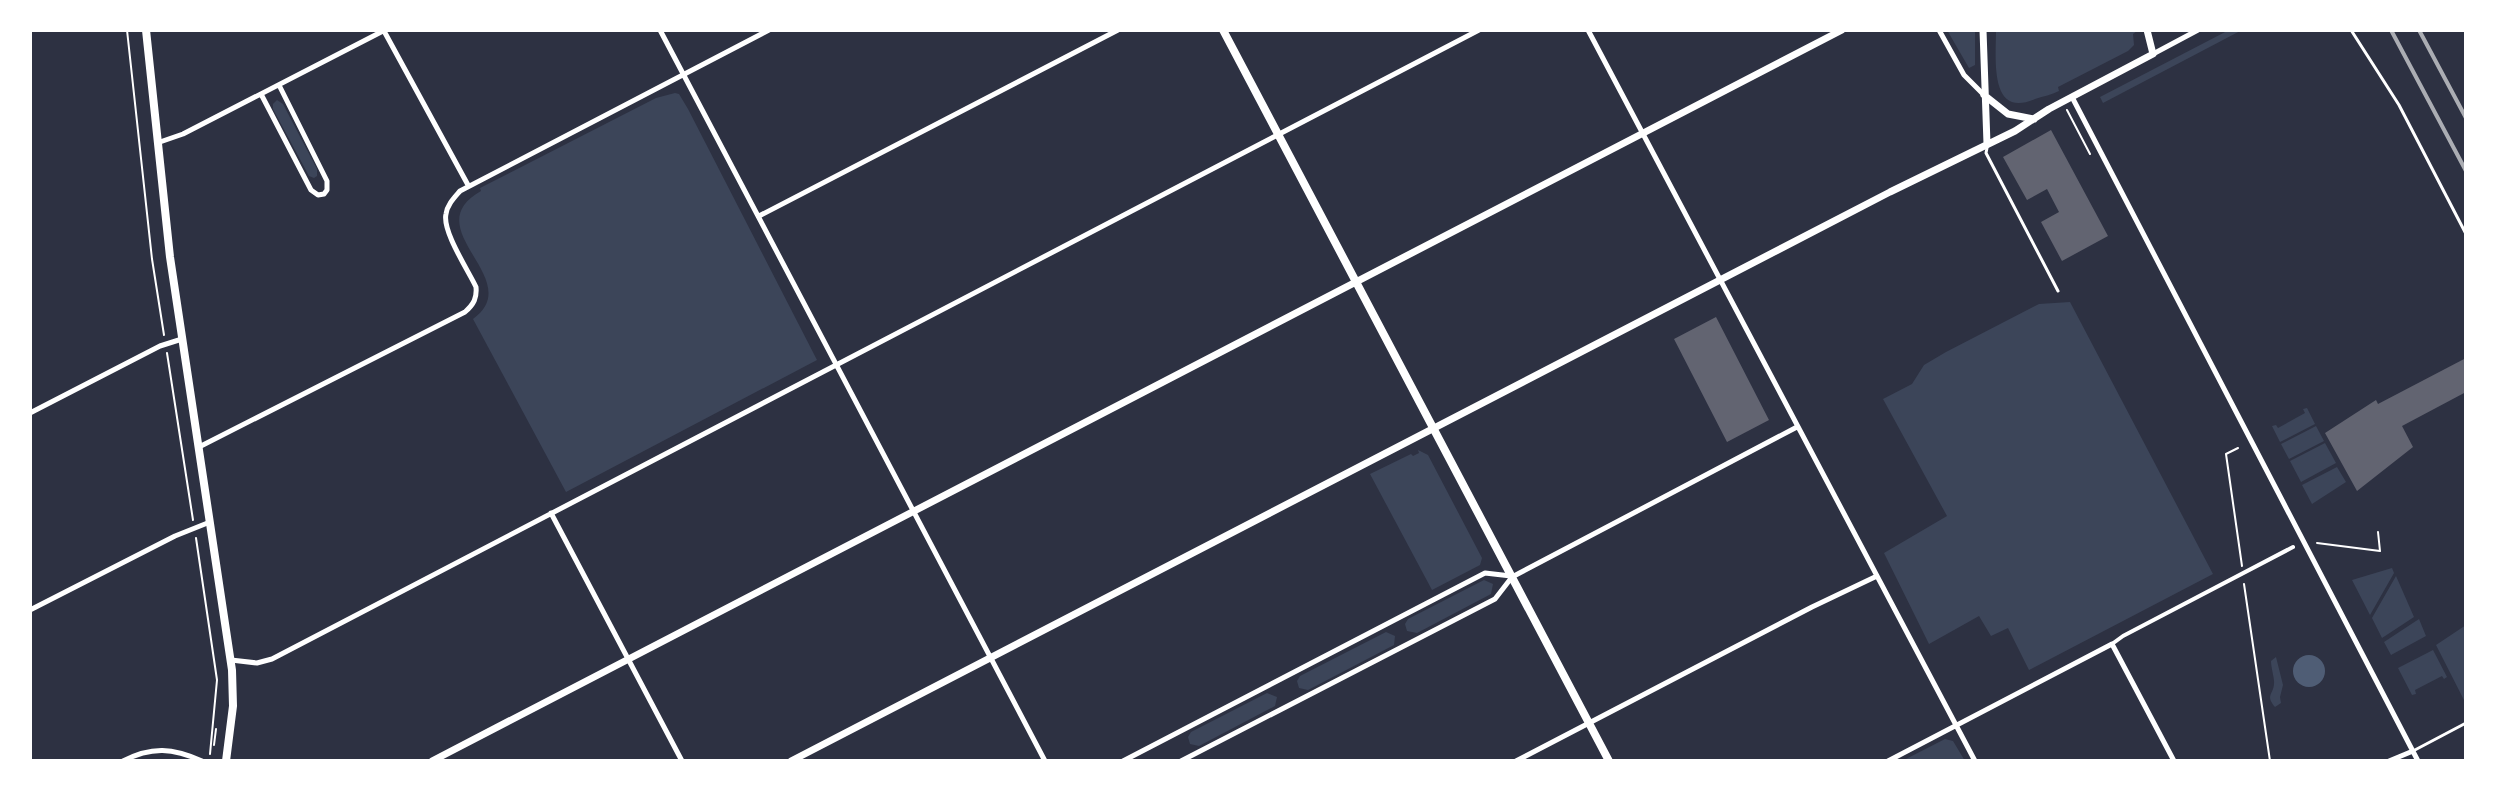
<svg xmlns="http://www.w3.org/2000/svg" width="2496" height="791" font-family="'DM Sans',sans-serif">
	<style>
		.green { fill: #3c4559 }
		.water { fill: #4f5d75 }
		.building { fill: #626471 }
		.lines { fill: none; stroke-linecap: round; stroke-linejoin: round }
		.path { stroke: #fff; stroke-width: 2 }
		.service { stroke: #fff; stroke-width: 3 }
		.pedestrian { stroke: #fff; stroke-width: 4 }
		.minor { stroke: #fff; stroke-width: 5 }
		.tertiary { stroke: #fff; stroke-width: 7 }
		.secondary { stroke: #fff; stroke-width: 8 }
		.rail { stroke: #abadb3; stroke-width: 4 }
	</style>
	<rect width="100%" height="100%" fill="#2d3142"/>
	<path class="green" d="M 1947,30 L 1975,30 L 1975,65 L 1969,68 Z
		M 1996,30 L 2137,30 L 2137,31 L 2133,34 L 2134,45 L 2128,51 L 2058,87 L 2059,91 C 2051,95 2044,96 2035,99 C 1989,119 1996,59 1996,30 Z
		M 2229,30 L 2242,30 L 2103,103 L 2100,97 Z
		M 675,93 L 679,94 L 688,109 L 817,360 L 566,492 L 473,319 C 528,279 414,229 481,191 L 480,188 L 656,98 Z
		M 277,100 L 283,104 L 317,169 L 317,176 L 314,178 L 309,176 L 273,109 L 273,104 Z
		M 2070,302 L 2213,574 L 2029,670 L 2008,628 L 1991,636 L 1979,616 L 1929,644 L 1884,553 L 1947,516 L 1883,399 L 1912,384 L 1924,365 L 1946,352 L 2039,304 Z
		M 2307,408 L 2315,424 L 2280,442 L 2272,426 L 2276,425 L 2278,428 L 2305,413 L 2303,409 Z
		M 2316,426 L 2324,441 L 2289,459 L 2281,444 Z
		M 2325,443 L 2336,463 L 2301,482 L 2290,461 Z
		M 1418,450 L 1428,455 L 1482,558 L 1480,565 L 1432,590 L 1370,474 L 1411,454 L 1413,456 L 1419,453 Z
		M 2337,467 L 2346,482 L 2312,504 L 2302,485 Z
		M 2392,568 L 2394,573 L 2370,615 L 2352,580 Z
		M 2396,576 L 2414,617 L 2382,638 L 2372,618 Z
		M 1484,580 L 1493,584 L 1491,594 L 1417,633 L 1407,631 L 1405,624 L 1408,619 Z
		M 2419,619 L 2426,636 L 2391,655 L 2384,642 Z
		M 2466,625 L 2466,704 L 2436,645 Z
		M 1386,632 L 1395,636 L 1394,645 L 1308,690 L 1299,688 L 1297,681 L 1300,676 Z
		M 2433,650 L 2447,677 L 2444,679 L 2442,676 L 2415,690 L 2416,694 L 2412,695 L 2398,668 Z
		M 2276,657 L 2283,685 L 2280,697 L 2281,703 L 2275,707 C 2264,694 2275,694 2274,681 C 2274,677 2271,667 2271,661 Z
		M 1267,693 L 1277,697 L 1275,706 L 1199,746 L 1190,744 L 1188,737 L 1191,732 Z
		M 1945,739 L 1953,741 L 1965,761 L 1902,761 Z"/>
	<path class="water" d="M2293 671a16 16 0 1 1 32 0a16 16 0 1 1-32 0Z"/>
	<path class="building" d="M 2051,130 L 2108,236 L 2062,261 L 2041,222 L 2059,212 L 2047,189 L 2027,200 L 2003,157 Z
		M 1716,317 L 1769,420 L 1727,442 L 1674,339 Z
		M 2466,358 L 2466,392 L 2402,426 L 2413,447 L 2357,491 L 2325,433 L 2376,400 L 2378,404 Z"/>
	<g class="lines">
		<path class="path" d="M 127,30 L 152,259 L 164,335
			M 2067,110 L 2090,154
			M 167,353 L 193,520
			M 2238,448 L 2226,454 L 2242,566
			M 196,538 L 217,680 L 210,754
			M 2317,543 L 2380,551 L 2378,532
			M 2244,584 L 2270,761
			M 214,745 L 216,729"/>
		<path class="service" d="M 2351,30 L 2399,105 L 2466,234
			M 1987,148 L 1986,153 L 2058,291
			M 2413,751 L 2466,723"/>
		<path class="pedestrian" d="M 2112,644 L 2123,636 L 2293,547"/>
		<path class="minor" d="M 660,30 L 1045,761
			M 1588,30 L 1975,761
			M 1939,30 L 1964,75 L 1984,95
			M 384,31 L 468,185
			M 2153,54 L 2198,30
			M 261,94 L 311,190 L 318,195 L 324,194 L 327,190 L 327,181 L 279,85
			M 2072,97 L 2418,761
			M 157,143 L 183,134 L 385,30
			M 759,216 L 1118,30
			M 30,413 L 160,346 L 182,339
			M 199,447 L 465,312 C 474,304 477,298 476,287 C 468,270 442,231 446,214 C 447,205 454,198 460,191 L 769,30
			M 551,513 L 682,761
			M 30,610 L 175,536 L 210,522
			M 231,660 L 257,663 L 272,659 L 1479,30
			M 123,761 C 152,746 173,748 202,761
			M 1123,761 L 1485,573 L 1511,576
			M 1181,761 L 1495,599 L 1512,577 L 1797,427
			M 1516,761 L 1812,607 L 1877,576
			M 1888,761 L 2112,644 L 2174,761
			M 2389,761 L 2413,751"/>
		<path class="tertiary" d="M 1983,30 L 1987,144
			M 1984,95 L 2008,114 L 2034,119
			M 432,761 L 1842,30
			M 791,761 L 1890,192 L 2015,131 L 2049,109 L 2153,54 L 2147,30"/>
		<path class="secondary" d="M 146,30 L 170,257 L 232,670 L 233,706 L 226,761
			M 1223,30 L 1609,761"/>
		<path class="rail" d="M 2391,30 L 2466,171
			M 2419,30 L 2466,118"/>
	</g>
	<rect width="2496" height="791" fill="none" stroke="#ffffff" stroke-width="64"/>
</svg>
